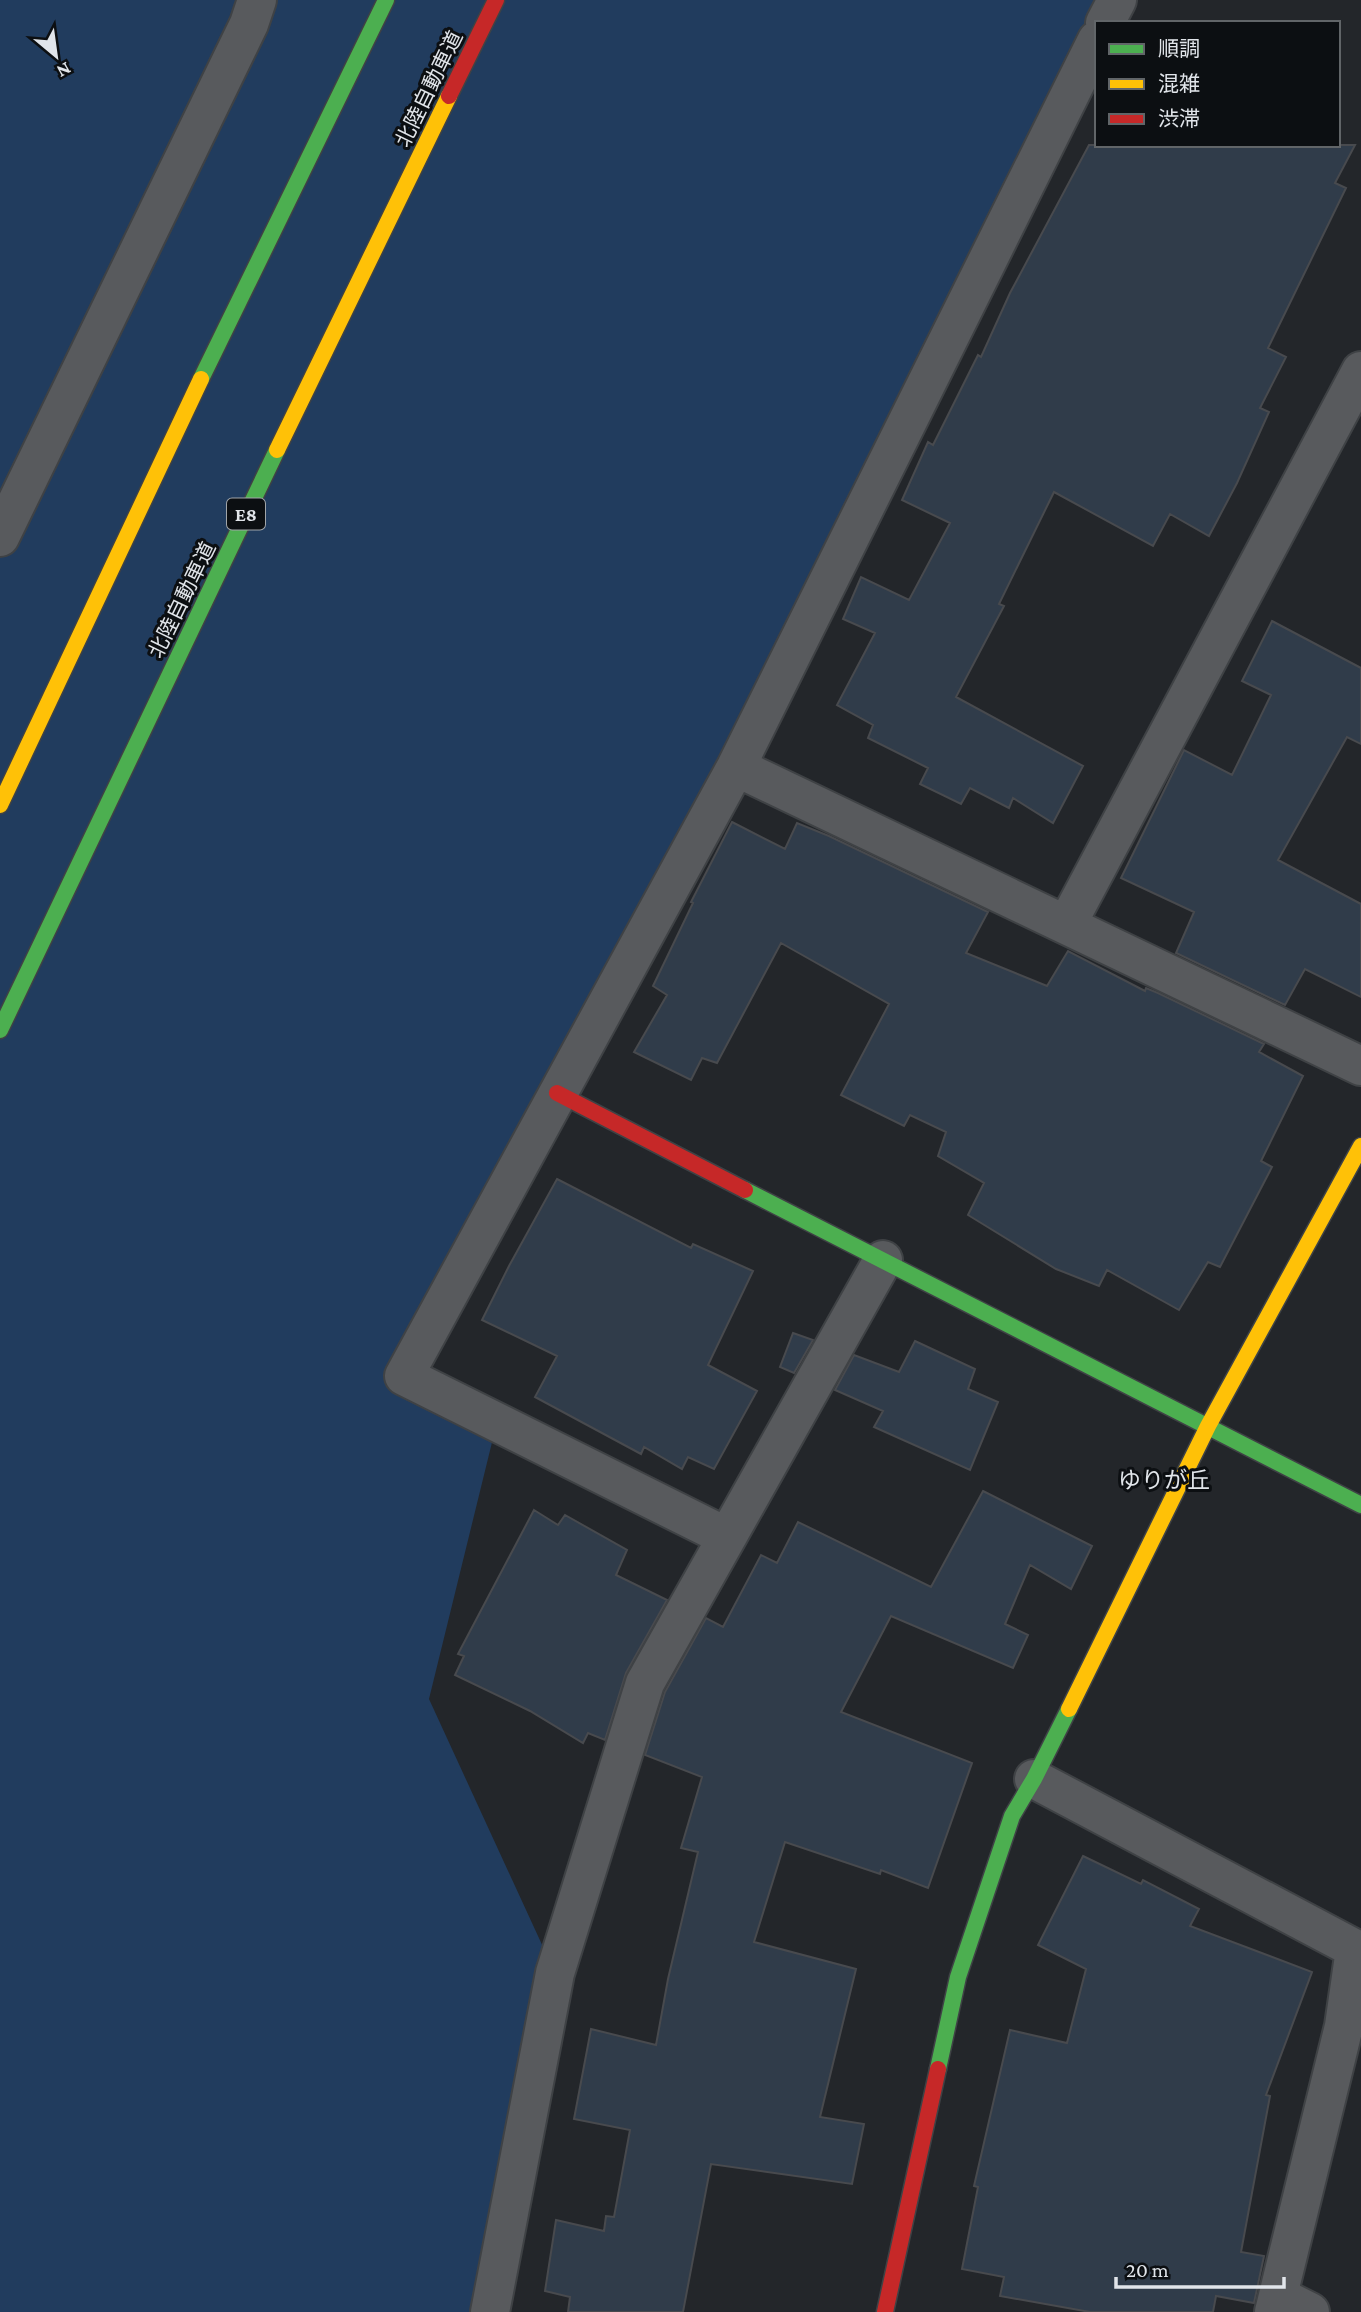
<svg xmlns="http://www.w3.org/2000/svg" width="1361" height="2312" font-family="'Crimson Pro','Noto Sans JP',serif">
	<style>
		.green { fill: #213c5e }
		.building { fill: #303c4a; stroke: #484a4e; stroke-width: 2 }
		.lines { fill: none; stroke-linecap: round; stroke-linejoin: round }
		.street-casing { stroke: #3f4245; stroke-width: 42 }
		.fast-casing { stroke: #3f4245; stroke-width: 19 }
		.slow-casing { stroke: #3f4245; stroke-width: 19 }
		.jam-casing { stroke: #3f4245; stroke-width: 19 }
		.street { stroke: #585a5d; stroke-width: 38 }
		.fast { stroke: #4caf50; stroke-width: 16 }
		.slow { stroke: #ffc107; stroke-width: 16 }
		.jam { stroke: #c62828; stroke-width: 16 }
		.labels { text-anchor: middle; stroke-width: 6; stroke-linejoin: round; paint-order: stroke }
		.shield { fill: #0c0f12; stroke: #a1a5a9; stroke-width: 2 }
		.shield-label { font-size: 19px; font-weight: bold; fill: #e1e5ea }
		.street-label { font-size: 21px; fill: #e1e5ea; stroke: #0c0f12 }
		.neighbourhood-label { font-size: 23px; fill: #e1e5ea; stroke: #0c0f12 }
	</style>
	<rect width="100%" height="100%" fill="#23262a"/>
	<path class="green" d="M 0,0 L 1117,0 L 404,1375 L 497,1422 L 429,1699 L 555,1973 L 490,2312 L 0,2312 Z"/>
	<path class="building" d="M 1089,145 L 1355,145 L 1335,183 L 1346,188 L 1268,348 L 1286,357 L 1260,408 L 1269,412 L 1237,483 L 1209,536 L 1170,514 L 1153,546 L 1054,492 L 999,604 L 1004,606 L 956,697 L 1083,766 L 1053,823 L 1013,798 L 1009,808 L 970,788 L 961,804 L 920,784 L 928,768 L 868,738 L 873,725 L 837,705 L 875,633 L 843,619 L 861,577 L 909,600 L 950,523 L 902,500 L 928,442 L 933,445 L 978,355 L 981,357 L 1010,293 Z
		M 1272,621 L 1361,668 L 1361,744 L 1347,737 L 1278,860 L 1361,904 L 1361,997 L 1305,969 L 1285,1005 L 1176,953 L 1194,912 L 1121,878 L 1184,750 L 1232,775 L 1271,695 L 1242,681 Z
		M 732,822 L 785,849 L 797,823 L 829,836 L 988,912 L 966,953 L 1047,986 L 1068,951 L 1145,991 L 1146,988 L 1158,993 L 1264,1044 L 1259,1052 L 1303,1076 L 1261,1161 L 1272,1167 L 1220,1267 L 1208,1262 L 1179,1310 L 1107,1270 L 1099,1286 L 1056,1269 L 968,1215 L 984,1183 L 938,1156 L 946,1132 L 910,1115 L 904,1126 L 841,1095 L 889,1004 L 781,943 L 717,1063 L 702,1058 L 691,1080 L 634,1052 L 667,995 L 653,986 L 693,903 L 691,902 Z
		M 557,1179 L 691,1248 L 693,1244 L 753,1271 L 708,1365 L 757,1391 L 714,1469 L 688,1457 L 682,1469 L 644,1447 L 641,1454 L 535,1397 L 557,1356 L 482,1320 L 509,1266 Z
		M 793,1333 L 813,1340 L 794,1373 L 780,1367 Z
		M 915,1341 L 975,1369 L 968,1389 L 998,1402 L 970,1470 L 874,1427 L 883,1411 L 835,1390 L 854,1355 L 899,1372 Z
		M 983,1491 L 1092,1546 L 1071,1589 L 1030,1565 L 1005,1624 L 1028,1635 L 1013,1668 L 891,1616 L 841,1712 L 972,1763 L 928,1888 L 881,1870 L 880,1874 L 785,1842 L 754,1942 L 856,1969 L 820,2117 L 864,2124 L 852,2184 L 711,2164 L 683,2312 L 568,2312 L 570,2297 L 545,2291 L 556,2220 L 604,2231 L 606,2216 L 614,2217 L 630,2130 L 574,2119 L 591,2029 L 656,2045 L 668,1979 L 698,1852 L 681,1848 L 702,1777 L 645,1755 L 665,1692 L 706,1618 L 723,1627 L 761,1555 L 777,1563 L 798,1522 L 931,1587 Z
		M 534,1510 L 558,1525 L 565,1515 L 627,1550 L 616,1575 L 667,1600 L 626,1673 L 605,1740 L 588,1733 L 583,1743 L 530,1711 L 455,1675 L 464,1656 L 458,1654 Z
		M 1083,1856 L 1141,1884 L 1143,1880 L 1199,1909 L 1190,1926 L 1312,1972 L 1266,2095 L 1270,2096 L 1241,2252 L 1264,2256 L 1254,2303 L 1216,2296 L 1213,2312 L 1090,2312 L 1000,2296 L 1004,2277 L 962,2269 L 978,2187 L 974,2186 L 1010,2030 L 1067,2043 L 1086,1969 L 1038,1945 Z"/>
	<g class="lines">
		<g class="street-casing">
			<path id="street" d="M 1105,23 L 1117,0
				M 0,537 L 249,24 L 257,0
				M 736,767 L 1361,1066
				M 1067,924 L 1361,371
				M 727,1537 L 404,1376 L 736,767 L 1097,40
				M 1034,1779 L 1361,1952
				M 1278,2296 L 1310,2312
				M 490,2312 L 555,1973 L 645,1683 L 883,1260
				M 1274,2312 L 1344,2026 L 1355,1949"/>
		</g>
		<g class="fast-casing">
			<path id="fast" d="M 201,379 L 386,0
				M 0,1030 L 277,450
				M 745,1190 L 1361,1505
				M 938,2069 L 958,1977 L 1012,1816 L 1034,1779 L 1069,1709"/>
		</g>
		<g class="slow-casing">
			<path id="slow" d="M 277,450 L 449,96
				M 0,805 L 201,379
				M 1069,1709 L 1208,1426 L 1361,1146"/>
		</g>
		<g class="jam-casing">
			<path id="jam" d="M 449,96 L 496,0
				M 557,1093 L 745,1190
				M 885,2312 L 938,2069"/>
		</g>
		<use href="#street" class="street"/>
		<use href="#fast" class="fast"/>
		<use href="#slow" class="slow"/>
		<use href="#jam" class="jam"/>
	</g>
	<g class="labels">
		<rect class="shield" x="227" y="498.5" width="38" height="31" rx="5"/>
		<g class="shield-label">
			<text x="246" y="521">E8</text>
		</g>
		<g class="street-label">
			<text transform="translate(429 89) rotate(-64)" y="7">北陸自動車道</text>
			<text transform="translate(182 600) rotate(-64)" y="7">北陸自動車道</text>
		</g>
		<g class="neighbourhood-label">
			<text x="1164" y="1488">ゆりが丘</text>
		</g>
	</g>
	<rect x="1095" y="21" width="245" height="126" fill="#0c0f12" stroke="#616568" stroke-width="2"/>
	<rect x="1109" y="44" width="35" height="10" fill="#4caf50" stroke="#616568" stroke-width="2"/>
	<text x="1158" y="56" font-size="21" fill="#e1e5ea">順調</text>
	<rect x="1109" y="79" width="35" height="10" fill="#ffc107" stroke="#616568" stroke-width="2"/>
	<text x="1158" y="91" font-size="21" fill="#e1e5ea">混雑</text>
	<rect x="1109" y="114" width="35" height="10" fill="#c62828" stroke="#616568" stroke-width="2"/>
	<text x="1158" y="126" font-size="21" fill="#e1e5ea">渋滞</text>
	<g transform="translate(56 56) rotate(151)" stroke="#0c0f12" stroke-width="5" paint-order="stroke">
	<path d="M0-5L12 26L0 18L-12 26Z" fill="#e1e5ea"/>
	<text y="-10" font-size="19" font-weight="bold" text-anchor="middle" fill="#e1e5ea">N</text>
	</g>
	<path d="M1116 2277v10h168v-10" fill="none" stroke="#e1e5ea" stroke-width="3.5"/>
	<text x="1126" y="2277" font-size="21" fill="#e1e5ea" stroke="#0c0f12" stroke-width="5" paint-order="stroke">20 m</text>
</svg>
